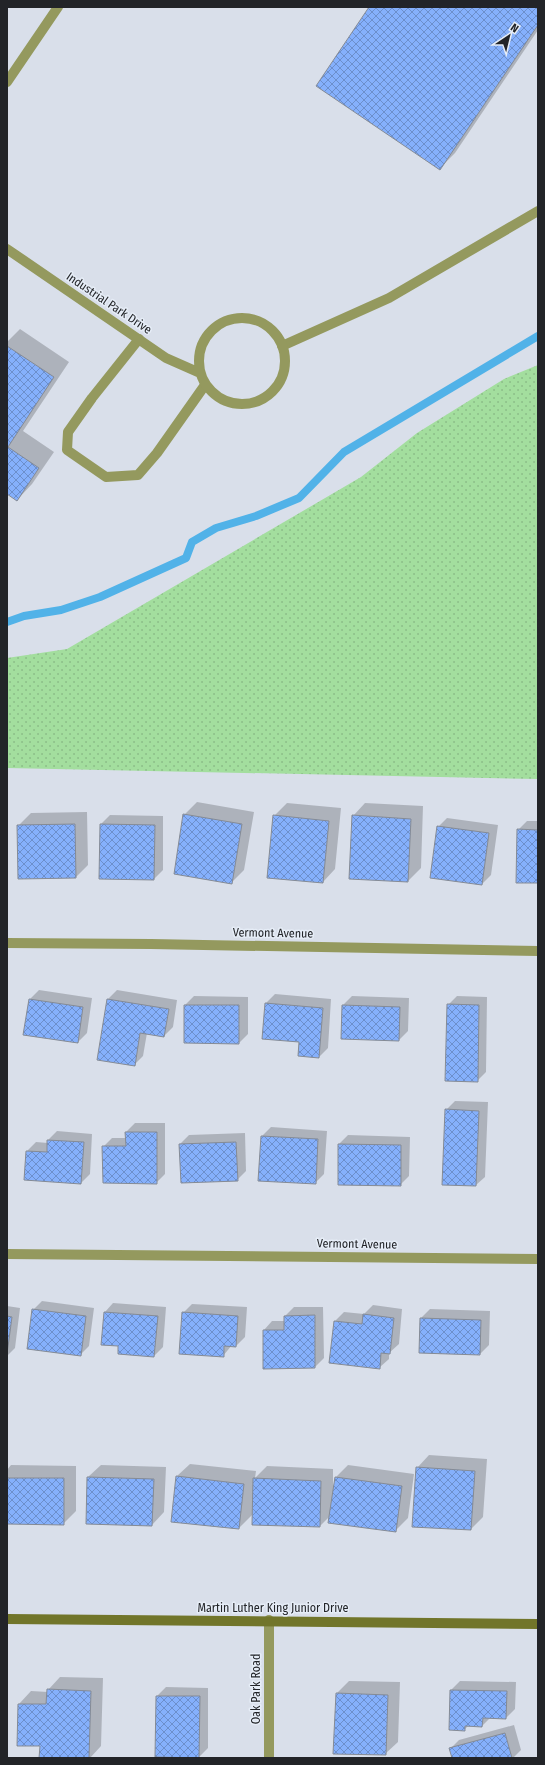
<svg xmlns="http://www.w3.org/2000/svg" width="545" height="1765" font-family="'Fira Sans Condensed',sans-serif">
	<style>
		.grass { fill: url(#grass-dots) }
		.shadow { fill: #0003 }
		.lines { fill: none; stroke-linecap: round; stroke-linejoin: round }
		.stream { stroke: #51b2e8; stroke-width: 8 }
		.building { fill: url(#building-cross-hatch); stroke: #858b95 }
		.lane { stroke: #94995e; stroke-width: 10 }
		.street { stroke: #94995e; stroke-width: 10 }
		.secondary { stroke: #71752a; stroke-width: 10 }
		.labels { text-anchor: middle; stroke-width: 3; stroke-linejoin: round; paint-order: stroke }
		.street-label { font-size: 12px; fill: #222428; stroke: #e6edf7 }
	</style>
	<defs>
		<pattern id="grass-dots" width="8" height="8" patternUnits="userSpaceOnUse"><rect width="8" height="8" fill="#a3de9e"/><path d="M2 2h.1M6 6h.1" fill="none" stroke="#8cbe88" stroke-width="1.8" stroke-linecap="round"/></pattern>
		<pattern id="building-cross-hatch" width="8" height="8" patternUnits="userSpaceOnUse"><rect width="8" height="8" fill="#85b0fc"/><path d="M0 0l8 8M0 8l8-8" fill="none" stroke="#6c8fcc"/></pattern>
	</defs>
	<rect width="100%" height="100%" fill="#d9dfea"/>
	<path class="grass" d="M 538,365 L 538,779 L 7,768 L 7,658 L 67,649 L 361,477 L 417,433 L 504,379 Z"/>
	<path class="shadow" d="M 370,7 L 538,7 L 538,30 L 455,153 L 440,168 Z
		M 20,329 L 69,362 L 23,431 L 54,452 L 32,484 L 17,500 L 7,493 L 7,342 Z
		M 197,802 L 254,812 L 244,870 L 231,883 L 184,815 Z
		M 287,803 L 341,808 L 335,869 L 323,882 L 274,816 Z
		M 365,803 L 423,806 L 421,868 L 408,881 L 353,816 Z
		M 87,812 L 88,865 L 76,877 L 18,826 L 31,813 Z
		M 110,815 L 163,816 L 163,870 L 154,879 L 100,878 L 101,824 Z
		M 447,818 L 498,825 L 491,875 L 482,884 L 438,827 Z
		M 527,821 L 538,821 L 538,882 L 518,830 Z
		M 39,990 L 92,998 L 87,1033 L 78,1042 L 30,999 Z
		M 117,990 L 177,1000 L 173,1027 L 164,1036 L 147,1033 L 143,1056 L 134,1065 L 108,999 Z
		M 275,994 L 331,999 L 328,1048 L 319,1057 L 300,1041 L 263,1038 L 266,1003 Z
		M 194,996 L 248,997 L 248,1034 L 239,1043 L 185,1005 Z
		M 352,996 L 409,998 L 408,1031 L 399,1040 L 343,1005 Z
		M 457,996 L 487,997 L 486,1072 L 477,1081 L 448,1005 Z
		M 455,1101 L 488,1102 L 485,1177 L 476,1185 L 446,1110 Z
		M 135,1123 L 165,1123 L 165,1174 L 156,1183 L 103,1147 L 112,1138 L 126,1138 L 126,1132 Z
		M 271,1127 L 327,1131 L 324,1174 L 315,1183 L 262,1136 Z
		M 57,1131 L 92,1134 L 90,1174 L 81,1183 L 26,1179 L 27,1151 L 36,1142 L 48,1143 L 48,1140 Z
		M 245,1133 L 246,1171 L 237,1180 L 180,1144 L 189,1135 Z
		M 348,1135 L 410,1137 L 409,1176 L 400,1185 L 339,1144 Z
		M 42,1301 L 94,1308 L 89,1346 L 80,1355 L 33,1310 Z
		M 113,1303 L 166,1307 L 163,1347 L 154,1356 L 119,1353 L 119,1346 L 105,1312 Z
		M 192,1304 L 247,1307 L 245,1337 L 236,1346 L 232,1345 L 223,1356 L 183,1313 Z
		M 373,1305 L 402,1309 L 399,1344 L 389,1353 L 389,1359 L 380,1367 L 335,1321 L 344,1312 L 364,1314 Z
		M 7,1306 L 20,1308 L 15,1348 L 7,1356 Z
		M 294,1307 L 323,1307 L 324,1358 L 315,1367 L 264,1330 L 272,1321 L 285,1321 L 285,1316 Z
		M 430,1309 L 490,1311 L 489,1345 L 480,1354 L 421,1318 Z
		M 429,1455 L 487,1459 L 483,1517 L 471,1529 L 417,1468 Z
		M 190,1464 L 256,1471 L 255,1478 L 267,1466 L 333,1469 L 333,1485 L 334,1486 L 336,1477 L 348,1465 L 414,1474 L 408,1518 L 396,1530 L 330,1516 L 320,1526 L 253,1514 L 239,1528 L 177,1476 Z
		M 11,1465 L 76,1466 L 76,1511 L 63,1524 L 7,1523 L 7,1470 Z
		M 101,1465 L 166,1467 L 164,1512 L 152,1525 L 88,1477 Z
		M 60,1677 L 103,1678 L 101,1746 L 90,1758 L 52,1758 L 41,1745 L 18,1745 L 19,1704 L 31,1691 L 48,1692 L 48,1690 Z
		M 349,1681 L 400,1682 L 398,1742 L 385,1754 L 337,1693 Z
		M 460,1681 L 516,1682 L 515,1709 L 506,1718 L 491,1717 L 482,1726 L 469,1725 L 464,1730 L 450,1729 L 451,1690 Z
		M 166,1687 L 208,1688 L 208,1748 L 199,1757 L 157,1696 Z
		M 514,1725 L 521,1750 L 513,1758 L 453,1758 L 450,1749 L 459,1740 Z"/>
	<g class="lines">
		<path class="stream" d="M 7,622 L 24,616 L 61,610 L 100,597 L 186,558 L 192,542 L 216,528 L 256,516 L 299,498 L 344,452 L 538,336"/>
	</g>
	<path class="building" d="M 369,7 L 538,7 L 538,25 L 440,170 L 316,86 Z
		M 7,346 L 54,377 L 8,447 L 39,468 L 17,501 L 7,494 Z
		M 183,814 L 242,824 L 232,884 L 174,874 Z
		M 273,815 L 329,821 L 323,883 L 267,878 Z
		M 352,815 L 411,819 L 408,882 L 349,879 Z
		M 75,824 L 76,878 L 18,879 L 17,825 Z
		M 100,824 L 155,825 L 154,880 L 99,879 Z
		M 437,826 L 489,833 L 482,885 L 430,878 Z
		M 517,829 L 538,830 L 538,883 L 516,883 Z
		M 29,999 L 83,1007 L 78,1043 L 23,1035 Z
		M 107,999 L 169,1009 L 164,1037 L 140,1033 L 135,1066 L 97,1060 Z
		M 265,1003 L 323,1008 L 319,1058 L 298,1056 L 299,1042 L 262,1039 Z
		M 447,1004 L 479,1005 L 478,1082 L 445,1081 Z
		M 184,1005 L 239,1005 L 239,1044 L 184,1043 Z
		M 342,1005 L 400,1007 L 399,1041 L 341,1039 Z
		M 445,1109 L 479,1111 L 476,1186 L 442,1185 Z
		M 125,1132 L 157,1132 L 157,1184 L 103,1183 L 102,1146 L 126,1146 Z
		M 261,1136 L 318,1139 L 316,1184 L 258,1181 Z
		M 47,1140 L 84,1142 L 81,1184 L 24,1180 L 26,1151 L 47,1152 Z
		M 236,1142 L 238,1181 L 181,1183 L 179,1144 Z
		M 338,1144 L 401,1145 L 401,1186 L 338,1185 Z
		M 32,1309 L 86,1316 L 81,1356 L 27,1349 Z
		M 104,1312 L 158,1316 L 154,1357 L 118,1354 L 118,1346 L 101,1345 Z
		M 182,1312 L 238,1316 L 236,1347 L 224,1346 L 224,1357 L 179,1354 Z
		M 363,1314 L 394,1318 L 390,1354 L 381,1353 L 380,1369 L 329,1363 L 334,1321 L 362,1324 Z
		M 315,1315 L 315,1368 L 263,1369 L 263,1330 L 284,1330 L 284,1316 Z
		M 7,1316 L 12,1317 L 7,1354 Z
		M 420,1318 L 481,1320 L 480,1355 L 419,1353 Z
		M 416,1467 L 475,1471 L 471,1530 L 412,1527 Z
		M 176,1476 L 244,1484 L 239,1529 L 171,1522 Z
		M 87,1477 L 154,1479 L 152,1526 L 86,1524 Z
		M 335,1477 L 402,1486 L 396,1532 L 328,1523 Z
		M 7,1478 L 64,1478 L 64,1525 L 7,1524 Z
		M 253,1478 L 321,1481 L 320,1527 L 252,1525 Z
		M 47,1689 L 91,1691 L 89,1758 L 39,1758 L 40,1746 L 17,1746 L 18,1704 L 46,1704 Z
		M 450,1690 L 507,1691 L 506,1719 L 483,1718 L 482,1727 L 465,1726 L 465,1731 L 449,1730 Z
		M 336,1693 L 388,1695 L 386,1755 L 333,1754 Z
		M 156,1696 L 200,1696 L 199,1758 L 155,1757 Z
		M 505,1733 L 512,1758 L 452,1758 L 449,1748 Z"/>
	<g class="lines">
		<path class="lane" d="M 7,82 L 58,7
			M 139,339 L 92,398 L 68,432 L 67,450 L 106,477 L 138,475 L 157,453 L 205,385
			M 282,346 L 389,298 L 538,211"/>
		<path class="street" d="M 7,249 L 166,358 L 200,373
			M199 361a43 43 0 1 1 86 0a43 43 0 1 1-86 0Z
			M 7,943 L 151,944 L 538,951
			M 7,1254 L 538,1259
			M 269,1620 L 269,1758"/>
		<path class="secondary" d="M 7,1619 L 538,1624"/>
	</g>
	<g class="labels">
		<g class="street-label">
			<text transform="translate(109 303) rotate(34)" y="4">Industrial Park Drive</text>
			<text transform="translate(273 933) rotate(1)" y="4">Vermont Avenue</text>
			<text transform="translate(357 1244) rotate(1)" y="4">Vermont Avenue</text>
			<text x="273" y="1612">Martin Luther King Junior Drive</text>
			<text transform="translate(256 1689) rotate(-90)" y="4">Oak Park Road</text>
		</g>
	</g>
	<rect width="545" height="1765" fill="none" stroke="#222428" stroke-width="16"/>
	<g transform="translate(509 36) rotate(35)" stroke="#e6edf7" stroke-width="3" paint-order="stroke">
	<path d="M0-3L7 15L0 10L-7 15Z" fill="#222428"/>
	<text y="-6" font-size="11" font-weight="bold" text-anchor="middle" fill="#222428">N</text>
	</g>
</svg>
